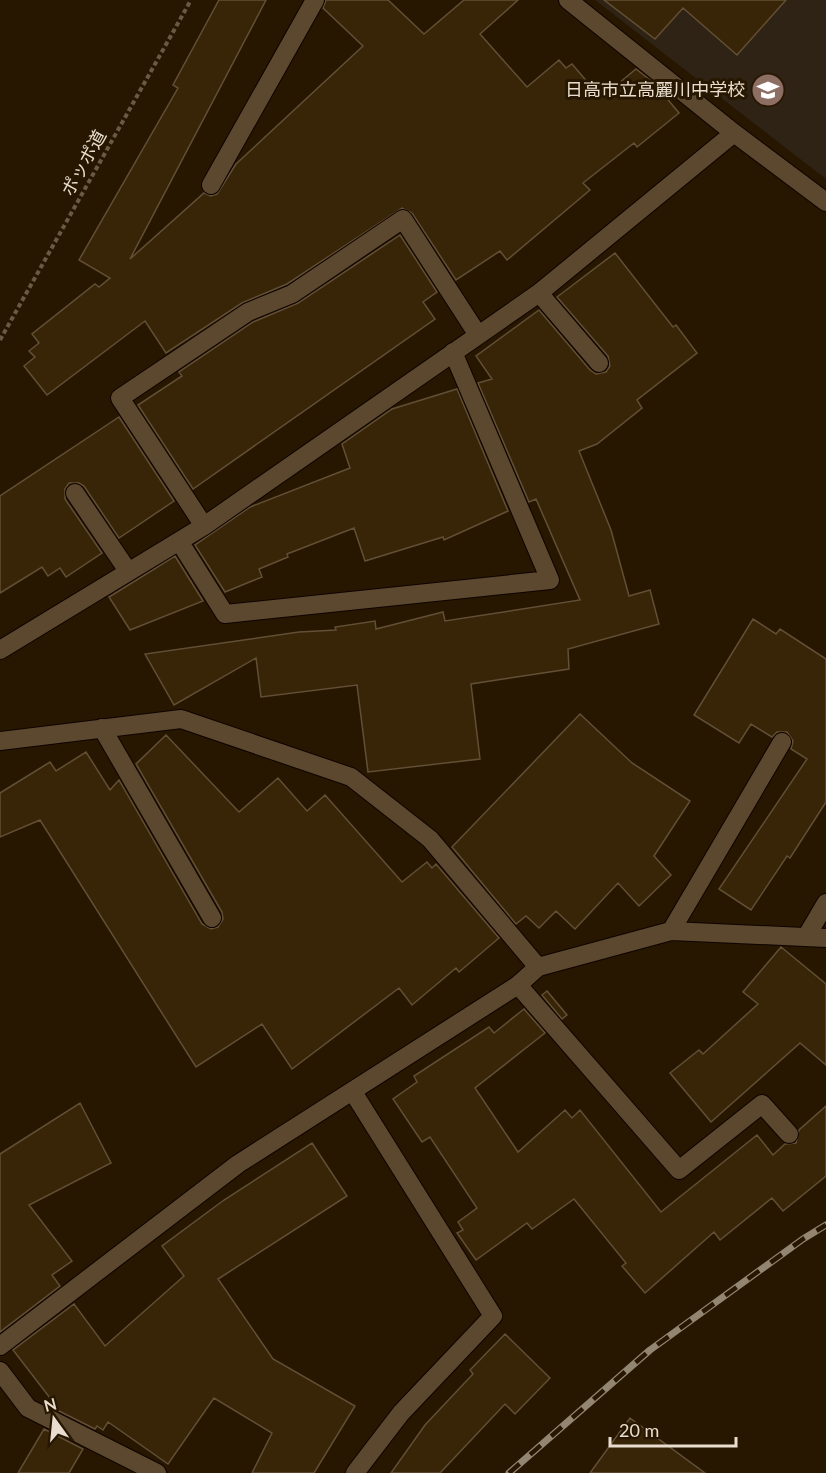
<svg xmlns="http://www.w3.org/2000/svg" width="826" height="1473" font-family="Lato,'Noto Sans JP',sans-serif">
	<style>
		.education { fill: #2f2315 }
		.building { fill: #382508; stroke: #624f35; stroke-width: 1.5 }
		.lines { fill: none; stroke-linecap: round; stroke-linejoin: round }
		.lane-casing { stroke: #0f0300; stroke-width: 20 }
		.street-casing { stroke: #0f0300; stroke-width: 20 }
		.path { stroke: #695a46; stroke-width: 4; stroke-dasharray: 4.5 3; stroke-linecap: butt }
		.lane { stroke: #5b482e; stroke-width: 18 }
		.street { stroke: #5b482e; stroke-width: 18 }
		.rail-casing { stroke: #928572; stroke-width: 7 }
		.rail { stroke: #271700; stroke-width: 4.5; stroke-dasharray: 14; stroke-linecap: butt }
		.labels { text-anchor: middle; stroke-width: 6; stroke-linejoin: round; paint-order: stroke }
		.poi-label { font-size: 18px; fill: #e8ddce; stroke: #271700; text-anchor: end }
		.street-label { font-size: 18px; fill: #e8ddce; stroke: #271700 }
	</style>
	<rect width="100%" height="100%" fill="#271700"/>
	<path class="education" d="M 595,0 L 826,0 L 826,179 Z"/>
	<path class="building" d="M 219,0 L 266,0 L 130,259 L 204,193 L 211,196 L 217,194 L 236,164 L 363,46 L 323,8 L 326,0 L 388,0 L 424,34 L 464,0 L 518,0 L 480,34 L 527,87 L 559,60 L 566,68 L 572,64 L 601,98 L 636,69 L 654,83 L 679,113 L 637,147 L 634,143 L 583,183 L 590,190 L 507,260 L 500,251 L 456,280 L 412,213 L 402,208 L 287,284 L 242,303 L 166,353 L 145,321 L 47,395 L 24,366 L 35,357 L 29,351 L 39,343 L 32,334 L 95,284 L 99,287 L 110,278 L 79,260 L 178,88 L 173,85 Z
		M 604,0 L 786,0 L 737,55 L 683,8 L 655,39 Z
		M 400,235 L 437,292 L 423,302 L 435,319 L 193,489 L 138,405 L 182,376 L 179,372 L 253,322 L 298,303 Z
		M 615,253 L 673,327 L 676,325 L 697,353 L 637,400 L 642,408 L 597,444 L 579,451 L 611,530 L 629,596 L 650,590 L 659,624 L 568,649 L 569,669 L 471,684 L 480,759 L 368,772 L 357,685 L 261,697 L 256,658 L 174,705 L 145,654 L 299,632 L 336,630 L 335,627 L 375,621 L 376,629 L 443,612 L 445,621 L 580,600 L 536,499 L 529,502 L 478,383 L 492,379 L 476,356 L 539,310 L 590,370 L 596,374 L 606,372 L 610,366 L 608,356 L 557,297 Z
		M 457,389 L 508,511 L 444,540 L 443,537 L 365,561 L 354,528 L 287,554 L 288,557 L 259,569 L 262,577 L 225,592 L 195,545 L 250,507 L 350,468 L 342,444 L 392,409 Z
		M 119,417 L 174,501 L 119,538 L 84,486 L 79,483 L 69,483 L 65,489 L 65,499 L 102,553 L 66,577 L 60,568 L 48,576 L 42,567 L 0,593 L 0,496 Z
		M 175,556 L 203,601 L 130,630 L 109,597 Z
		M 753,619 L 776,634 L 780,629 L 826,659 L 826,802 L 790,858 L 787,856 L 751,910 L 719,889 L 807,759 L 791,749 L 793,741 L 787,732 L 777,732 L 772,737 L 751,724 L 739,743 L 694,715 Z
		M 580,714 L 632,763 L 690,801 L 654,856 L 671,875 L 639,906 L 618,883 L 575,929 L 556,911 L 539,928 L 526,916 L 516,924 L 452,847 Z
		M 166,735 L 239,812 L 278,778 L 307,811 L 325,795 L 402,882 L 427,862 L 432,868 L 436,864 L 499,938 L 459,972 L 456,968 L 412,1005 L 399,988 L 292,1069 L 262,1024 L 196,1067 L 40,820 L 0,837 L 0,793 L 50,762 L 56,771 L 86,752 L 110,790 L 119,780 L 202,924 L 211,929 L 218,927 L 223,919 L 222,912 L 136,764 Z
		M 781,947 L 826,984 L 826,1065 L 800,1043 L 711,1122 L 670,1073 L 699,1050 L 703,1054 L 758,1004 L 743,992 Z
		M 547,991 L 567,1015 L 562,1019 L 542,995 Z
		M 524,1009 L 545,1033 L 475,1088 L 518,1152 L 565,1110 L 572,1118 L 580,1110 L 661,1212 L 757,1135 L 773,1155 L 785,1144 L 796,1143 L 799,1130 L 826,1106 L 826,1176 L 783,1211 L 772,1198 L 720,1240 L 714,1232 L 645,1293 L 622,1266 L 626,1263 L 574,1199 L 532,1229 L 527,1223 L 476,1260 L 457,1233 L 463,1230 L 458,1222 L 477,1208 L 430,1137 L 422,1142 L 393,1099 L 417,1082 L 414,1076 L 489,1027 L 494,1033 Z
		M 80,1103 L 111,1163 L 29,1205 L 72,1261 L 52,1275 L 60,1286 L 0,1332 L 0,1154 Z
		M 312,1143 L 347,1196 L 218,1279 L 273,1359 L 355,1406 L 314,1473 L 252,1473 L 272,1433 L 214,1398 L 168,1464 L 108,1422 L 103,1430 L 97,1426 L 95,1429 L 55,1409 L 57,1407 L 13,1350 L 74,1304 L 105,1346 L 184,1276 L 162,1246 L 224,1200 Z
		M 505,1334 L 550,1378 L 515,1414 L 505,1404 L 440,1473 L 391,1473 L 425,1425 L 473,1374 L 470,1370 Z
		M 630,1418 L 705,1473 L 590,1473 Z
		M 44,1429 L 83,1449 L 69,1473 L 18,1473 Z"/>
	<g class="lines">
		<g class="lane-casing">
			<path id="lane" d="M 211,185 L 315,0
				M 539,293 L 599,363
				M 75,493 L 128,571
				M 102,728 L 212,918
				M 671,931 L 782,742
				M 806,937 L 826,903
				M 518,985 L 679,1170 L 762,1104 L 789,1134"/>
		</g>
		<g class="street-casing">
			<path id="street" d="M 568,0 L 734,133 L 826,202
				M 204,526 L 120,398 L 248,312 L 292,294 L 403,219 L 478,335
				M 179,541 L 225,614 L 550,580 L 453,352
				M 0,650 L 204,526 L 539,293 L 734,133
				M 0,741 L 181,719 L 351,777 L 430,839 L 538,967
				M 353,1092 L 493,1316 L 401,1413 L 355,1473
				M 0,1346 L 238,1164 L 518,985 L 538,967 L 671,931 L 826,938
				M 0,1371 L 28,1408 L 157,1473"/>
		</g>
		<path class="path" d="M 0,340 L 191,0"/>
		<use href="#lane" class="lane"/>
		<use href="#street" class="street"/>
		<g class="rail-casing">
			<path id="rail" d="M 509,1473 L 650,1350 L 803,1239 L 826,1225"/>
		</g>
		<use href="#rail" class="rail"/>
	</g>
	<defs>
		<g id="school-disc" transform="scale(1.725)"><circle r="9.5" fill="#8d6e63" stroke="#271700"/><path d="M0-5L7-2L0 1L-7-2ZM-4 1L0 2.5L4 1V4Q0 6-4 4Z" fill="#fff"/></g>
	</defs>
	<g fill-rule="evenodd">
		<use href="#school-disc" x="768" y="90"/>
	</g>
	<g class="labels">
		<g class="poi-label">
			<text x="745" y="96">日高市立高麗川中学校</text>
		</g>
		<g class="street-label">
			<text transform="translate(84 163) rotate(-61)" y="6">ポッポ道</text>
		</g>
	</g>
	<g transform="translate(54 1419) rotate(345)" stroke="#271700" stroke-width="4.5" paint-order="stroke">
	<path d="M0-4.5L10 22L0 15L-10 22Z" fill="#e8ddce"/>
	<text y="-9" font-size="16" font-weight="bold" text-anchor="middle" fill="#e8ddce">N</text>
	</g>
	<path d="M610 1437v9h126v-9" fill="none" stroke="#e8ddce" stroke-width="3"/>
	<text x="619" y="1437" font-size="18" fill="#e8ddce" stroke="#271700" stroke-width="4.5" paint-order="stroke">20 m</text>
</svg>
